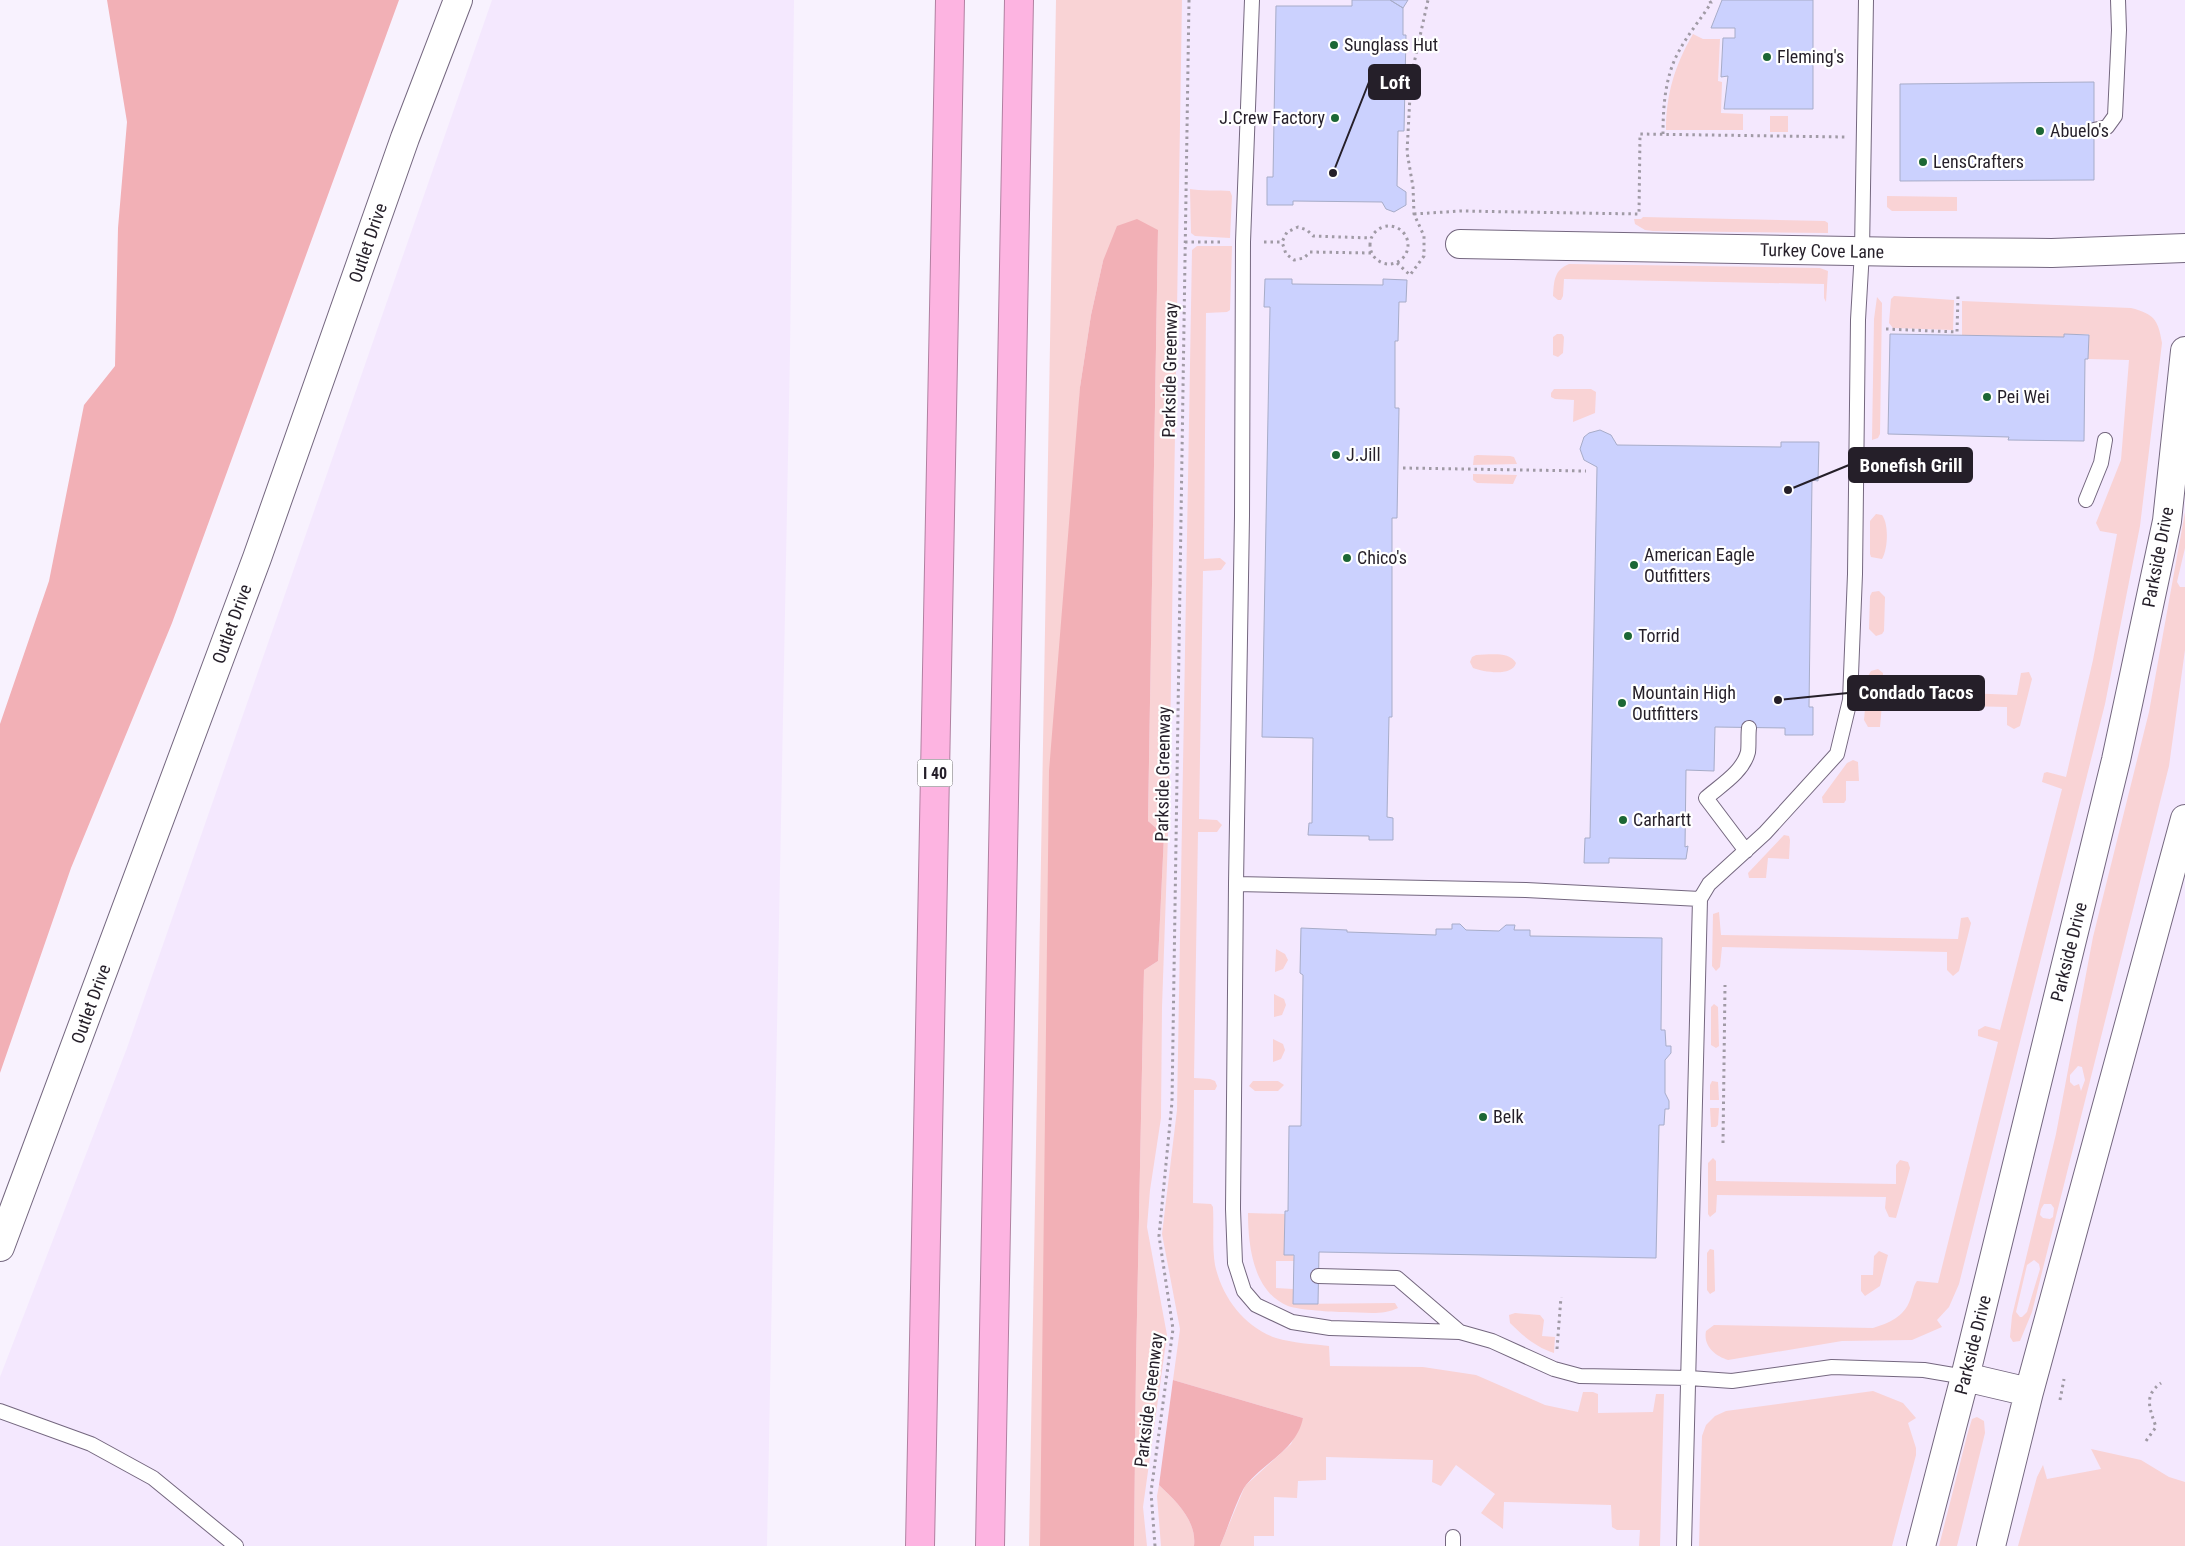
<svg xmlns="http://www.w3.org/2000/svg" width="2185" height="1546" font-family="'Roboto Condensed',sans-serif">
	<style>
		.built { fill: #f4e8fe }
		.green { fill: #f9d3d5; fill-rule: evenodd }
		.forest { fill: #f2b0b6 }
		.building { fill: #cbd1fe; stroke: #a7acc8 }
		.lines { fill: none; stroke-linecap: round; stroke-linejoin: round }
		.service-casing { stroke: #74677f; stroke-width: 16 }
		.minor-casing { stroke: #74677f; stroke-width: 30 }
		.tertiary-casing { stroke: #74677f; stroke-width: 30 }
		.motorway-casing { stroke: #b180a1; stroke-width: 30 }
		.path { stroke: #a09aa5; stroke-width: 3; stroke-dasharray: 2.5 4; stroke-linecap: butt }
		.service { stroke: #fff; stroke-width: 14 }
		.minor { stroke: #fff; stroke-width: 28 }
		.tertiary { stroke: #fff; stroke-width: 28 }
		.motorway { stroke: #fdb4e1; stroke-width: 28 }
		.poi-dot { fill: #1c6735; stroke: #fff; stroke-width: 2 }
		.labels { text-anchor: middle; stroke-width: 4.5; stroke-linejoin: round; paint-order: stroke }
		.shield { fill: #fff; stroke: #666269; stroke-width: 1 }
		.shield-label { font-size: 16px; font-weight: bold; fill: #251f29 }
		.poi-label { font-size: 18px; fill: #251f29; stroke: #fff; text-anchor: start }
		.street-label { font-size: 18px; fill: #251f29; stroke: #fff }
		.leader { fill: none; stroke: #251f29; stroke-width: 2 }
		.callout-dot { fill: #251f29; stroke: #fff; stroke-width: 2 }
		.callout { fill: #251f29; stroke: #251f29; stroke-width: 2 }
		.callout-label { font-size: 19px; text-anchor: middle; font-weight: bold; fill: #fff }
	</style>
	<rect width="100%" height="100%" fill="#f8f2fe"/>
	<path class="built" d="M 492,0 L 794,0 L 790,353 L 767,1546 L 0,1546 L 0,1377 L 127,1048 Z
		M 1163,0 L 2185,0 L 2185,1546 L 1134,1546 Z"/>
	<path class="green" d="M 1056,0 L 1182,0 L 1169,807 L 1162,1007 L 1161,1118 L 1150,1190 L 1147,1227 L 1167,1335 L 1143,1507 L 1147,1546 L 1134,1546 L 1136,1365 L 1144,970 L 1158,961 L 1164,835 L 1148,821 L 1158,230 L 1103,261 L 1091,315 L 1080,387 L 1040,1546 L 1029,1546 Z
		M 1693,34 L 1703,39 L 1720,39 L 1718,81 L 1722,82 L 1721,113 L 1743,114 L 1743,130 L 1666,130 C 1666,94 1675,65 1693,34 Z
		M 1770,116 L 1788,116 L 1788,132 L 1770,132 Z
		M 1190,189 C 1199,191 1219,190 1230,191 L 1232,196 L 1230,238 L 1195,236 L 1191,233 Z
		M 1887,196 L 1957,197 L 1957,211 L 1892,211 L 1887,207 Z
		M 1643,217 L 1825,221 L 1828,223 L 1828,233 L 1653,231 L 1645,230 L 1635,224 L 1634,219 L 1641,219 Z
		M 1197,246 L 1232,246 L 1230,310 L 1227,312 L 1206,313 L 1204,559 L 1220,558 L 1226,563 L 1221,570 L 1203,571 L 1199,819 L 1217,820 L 1222,825 L 1217,832 L 1198,832 L 1194,1078 L 1210,1079 L 1215,1081 L 1217,1086 L 1215,1090 L 1194,1090 L 1193,1203 L 1211,1204 L 1213,1207 C 1214,1226 1212,1247 1215,1265 C 1222,1297 1244,1327 1276,1338 C 1293,1343 1312,1344 1329,1346 L 1330,1366 L 1423,1367 L 1476,1375 L 1545,1405 L 1578,1412 L 1583,1392 L 1593,1392 L 1598,1394 L 1598,1413 L 1653,1412 L 1656,1394 L 1664,1394 L 1660,1546 L 1639,1546 L 1640,1530 L 1617,1530 L 1612,1527 L 1611,1505 L 1504,1502 L 1503,1529 L 1481,1513 L 1495,1494 L 1456,1465 L 1441,1486 L 1432,1482 L 1433,1460 L 1326,1457 L 1326,1480 L 1298,1481 L 1297,1498 L 1274,1497 L 1274,1536 L 1254,1536 L 1254,1546 L 1220,1546 L 1245,1486 L 1291,1444 L 1303,1418 L 1173,1380 L 1180,1329 L 1162,1234 L 1177,1110 L 1192,250 Z
		M 1569,264 L 1820,268 L 1828,271 L 1826,302 L 1824,298 L 1824,284 L 1564,279 L 1563,296 L 1561,300 L 1558,300 L 1553,296 C 1554,281 1554,270 1569,264 Z
		M 1894,296 L 1954,300 L 1953,330 L 1893,328 L 1889,323 L 1891,299 Z
		M 1877,297 L 1882,303 L 1880,434 L 1878,438 L 1872,440 L 1874,319 Z
		M 1962,301 L 2131,308 C 2154,314 2158,319 2162,343 L 2140,526 L 2105,704 L 1959,1284 L 1949,1307 L 1937,1320 L 1942,1327 L 1912,1340 L 1842,1341 L 1728,1360 C 1715,1356 1703,1346 1706,1331 L 1714,1325 L 1873,1328 C 1889,1323 1904,1317 1910,1300 C 1913,1293 1913,1286 1917,1281 L 1938,1283 L 1998,1042 L 1978,1036 L 1978,1030 L 1985,1026 L 2000,1030 L 2062,789 L 2042,782 L 2044,773 L 2047,772 L 2066,777 L 2093,660 L 2117,534 L 2100,531 L 2096,523 L 2121,460 L 2129,360 L 2088,359 L 2089,334 L 2064,334 L 2064,337 L 1962,335 Z
		M 1557,334 L 1562,334 L 1564,337 L 1563,353 L 1558,357 L 1553,355 L 1553,337 Z
		M 1554,389 L 1591,389 L 1596,392 L 1595,413 L 1573,422 L 1574,400 L 1555,399 L 1551,397 L 1551,393 Z
		M 1477,455 L 1510,456 L 1514,457 L 1517,464 L 1473,465 L 1474,456 Z
		M 1473,474 L 1517,475 L 1513,484 L 1477,483 L 1473,480 Z
		M 2185,512 L 2185,548 L 2177,582 L 2180,587 L 2185,587 L 2185,650 L 2169,766 L 2032,1312 L 2020,1341 L 2013,1342 L 2010,1337 L 2012,1316 L 2056,1134 L 2093,937 L 2149,712 ZM 2078,1066 L 2082,1067 L 2085,1080 L 2081,1091 L 2079,1084 L 2074,1086 L 2070,1082 L 2070,1075 ZM 2044,1204 L 2051,1204 L 2054,1208 L 2053,1217 L 2050,1219 L 2043,1218 L 2040,1215 L 2041,1209 ZM 2034,1260 L 2039,1264 L 2040,1269 L 2027,1312 L 2022,1317 L 2020,1317 L 2016,1312 L 2027,1265 Z
		M 1876,514 L 1882,515 C 1889,524 1888,549 1882,559 L 1871,557 L 1870,554 L 1870,521 Z
		M 1879,591 L 1885,597 L 1884,631 L 1882,634 L 1876,636 L 1869,629 L 1870,596 L 1872,592 Z
		M 1476,655 C 1489,655 1509,651 1516,663 C 1512,677 1484,672 1473,668 L 1470,662 L 1472,657 Z
		M 1878,669 L 1883,673 L 1883,690 L 2017,695 L 2021,673 L 2029,672 L 2032,679 L 2020,726 L 2014,729 L 2007,725 L 2007,707 L 1882,704 L 1880,727 L 1868,727 L 1864,720 L 1868,676 L 1871,671 Z
		M 1853,760 L 1858,762 L 1859,781 L 1846,781 L 1846,800 L 1844,803 L 1823,803 L 1822,797 L 1847,763 Z
		M 1784,835 L 1789,836 L 1790,840 L 1789,859 L 1768,858 L 1766,878 L 1749,878 L 1748,873 Z
		M 1719,912 L 1721,935 L 1958,939 L 1961,918 L 1968,917 L 1971,923 L 1959,971 L 1953,976 L 1947,970 L 1947,952 L 1722,947 L 1720,967 L 1716,971 L 1712,966 L 1713,914 Z
		M 1276,949 L 1285,954 L 1288,960 L 1283,969 L 1275,972 Z
		M 1274,994 L 1284,999 L 1286,1005 L 1282,1015 L 1274,1017 Z
		M 1714,1004 L 1718,1007 L 1719,1046 L 1716,1048 L 1711,1045 L 1711,1007 Z
		M 1273,1039 L 1283,1044 L 1285,1050 L 1281,1059 L 1273,1062 Z
		M 1253,1081 L 1278,1081 L 1284,1085 L 1278,1091 L 1255,1091 L 1249,1086 Z
		M 1712,1081 L 1718,1082 L 1719,1100 L 1710,1100 L 1710,1085 Z
		M 1710,1108 L 1719,1108 L 1718,1125 L 1716,1127 L 1711,1127 Z
		M 1713,1158 L 1716,1161 L 1716,1181 L 1896,1184 L 1896,1165 L 1900,1160 L 1908,1162 L 1910,1168 L 1896,1218 L 1889,1217 L 1885,1208 L 1886,1197 L 1717,1195 L 1716,1212 L 1710,1217 L 1708,1214 L 1708,1163 Z
		M 1248,1213 L 1285,1214 L 1294,1261 L 1276,1261 L 1276,1288 L 1293,1289 L 1293,1304 L 1395,1303 L 1398,1308 C 1382,1316 1363,1312 1345,1312 C 1332,1312 1300,1310 1288,1306 C 1253,1292 1248,1245 1248,1213 Z
		M 1710,1249 L 1714,1250 L 1715,1291 L 1710,1294 L 1707,1290 L 1707,1253 Z
		M 1879,1251 L 1888,1255 L 1880,1286 L 1865,1296 L 1861,1291 L 1861,1275 L 1873,1275 L 1874,1256 Z
		M 1515,1313 L 1540,1315 L 1544,1320 L 1542,1336 L 1555,1337 L 1554,1353 C 1536,1347 1523,1336 1510,1323 L 1509,1315 Z
		M 1873,1391 L 1903,1403 L 1916,1418 L 1908,1423 L 1916,1448 L 1916,1455 L 1892,1546 L 1699,1546 L 1702,1436 L 1706,1425 L 1715,1416 L 1726,1411 Z
		M 1977,1417 L 1984,1421 L 1985,1433 L 1957,1546 L 1939,1546 L 1968,1432 L 1972,1419 Z
		M 2091,1449 L 2141,1460 L 2169,1477 L 2185,1482 L 2185,1546 L 2018,1546 L 2037,1477 L 2043,1465 L 2047,1479 L 2101,1469 Z
		M 1159,1485 C 1176,1501 1197,1521 1194,1546 L 1161,1546 L 1157,1496 Z"/>
	<path class="forest" d="M 107,0 L 399,0 L 172,623 L 71,868 L 0,1073 L 0,724 L 49,581 L 84,405 L 115,366 L 118,228 L 127,122 Z
		M 1137,219 L 1158,230 L 1148,821 L 1164,835 L 1158,961 L 1144,970 L 1136,1365 L 1134,1546 L 1040,1546 L 1049,771 L 1080,387 L 1091,315 L 1103,261 L 1117,226 Z
		M 1173,1380 L 1303,1418 C 1297,1449 1265,1462 1246,1485 C 1239,1494 1226,1533 1220,1546 L 1194,1546 C 1197,1521 1176,1501 1159,1485 Z"/>
	<path class="building" d="M 1352,0 L 1390,0 L 1403,8 L 1403,35 L 1406,35 L 1404,131 L 1398,131 L 1397,186 L 1406,192 L 1406,205 L 1394,212 L 1386,209 L 1382,202 L 1293,201 L 1293,205 L 1267,205 L 1267,177 L 1273,177 L 1276,6 L 1352,6 Z
		M 1390,0 L 1408,0 L 1403,8 Z
		M 1722,0 L 1813,0 L 1813,109 L 1724,109 L 1728,76 L 1721,77 L 1723,38 L 1735,38 L 1735,28 L 1711,28 Z
		M 2094,82 L 2094,180 L 1900,181 L 1900,84 Z
		M 1265,279 L 1292,279 L 1292,284 L 1383,285 L 1383,279 L 1407,280 L 1406,302 L 1399,302 L 1398,341 L 1395,341 L 1395,408 L 1399,408 L 1397,518 L 1392,518 L 1392,717 L 1389,717 L 1387,817 L 1393,818 L 1393,840 L 1369,840 L 1369,836 L 1308,835 L 1309,823 L 1312,823 L 1313,738 L 1262,737 L 1270,307 L 1264,307 Z
		M 1890,334 L 2064,337 L 2064,334 L 2089,335 L 2088,359 L 2085,359 L 2084,441 L 2008,440 L 2009,437 L 1888,434 Z
		M 1600,430 L 1611,435 L 1617,445 L 1781,447 L 1781,442 L 1819,442 L 1818,481 L 1812,480 L 1809,707 L 1813,707 L 1813,735 L 1785,735 L 1785,728 L 1715,727 L 1714,771 L 1686,770 L 1685,847 L 1688,846 L 1686,859 L 1609,858 L 1609,863 L 1584,863 L 1585,838 L 1590,838 L 1597,467 L 1584,460 L 1580,449 L 1584,437 L 1589,433 Z
		M 1452,924 L 1460,924 L 1466,930 L 1499,931 L 1506,925 L 1515,925 L 1514,930 L 1530,930 L 1530,936 L 1662,938 L 1661,1030 L 1665,1030 L 1666,1046 L 1671,1046 L 1671,1053 L 1665,1060 L 1665,1093 L 1669,1101 L 1669,1109 L 1665,1109 L 1664,1125 L 1659,1125 L 1656,1258 L 1319,1252 L 1318,1304 L 1293,1304 L 1294,1255 L 1284,1255 L 1285,1211 L 1288,1211 L 1289,1126 L 1301,1126 L 1303,975 L 1300,973 L 1301,928 L 1347,930 L 1347,932 L 1436,935 L 1436,929 L 1452,929 Z"/>
	<g class="lines">
		<g class="service-casing">
			<path id="service" d="M 1252,0 L 1243,242 L 1242,516 L 1236,884 L 1233,1209 L 1235,1263 L 1244,1291 L 1256,1305 L 1292,1322 L 1330,1328 L 1460,1332 L 1492,1341 L 1554,1369 L 1580,1376 L 1689,1378 L 1732,1381 L 1832,1367 L 1924,1370 L 1965,1377
				M 2094,130 L 2107,127 L 2115,116 L 2119,30 L 2118,0
				M 2086,500 L 2101,463 L 2105,440
				M 1746,851 L 1706,798 C 1721,785 1743,772 1748,752 C 1749,744 1748,735 1749,728
				M 1236,884 L 1526,890 L 1700,899
				M 1318,1276 L 1397,1278 L 1460,1332
				M 0,1411 L 91,1444 L 153,1478 L 236,1546
				M 1453,1546 L 1453,1537
				M 1684,1546 L 1700,899 L 1709,884 L 1765,833 L 1837,754 L 1850,700 L 1855,574 L 1858,320 L 1862,251 L 1866,0"/>
		</g>
		<g class="minor-casing">
			<path id="minor" d="M 1460,244 L 1909,252 L 2052,253 L 2185,248"/>
		</g>
		<g class="tertiary-casing">
			<path id="tertiary" d="M 0,1247 L 257,558 L 405,138 L 458,0
				M 1965,1377 L 2029,1392
				M 1921,1546 L 1965,1377 L 2116,760 L 2167,521 L 2185,351
				M 1991,1546 L 2029,1392 L 2185,819"/>
		</g>
		<g class="motorway-casing">
			<path id="motorway" d="M 920,1546 L 950,0
				M 990,1546 L 1019,0"/>
		</g>
		<path class="path" d="M 1663,134 C 1663,107 1665,76 1679,51 C 1688,34 1701,19 1711,3 L 1709,0
			M 1414,214 L 1461,211 L 1639,214 L 1640,134 L 1845,137
			M1370 245a19 19 0 1 1 38 0a19 19 0 1 1-38 0Z
			M 1185,242 L 1222,242
			M 1264,242 L 1282,242
			M 1371,253 L 1310,252 L 1304,258 L 1294,260 L 1286,254 L 1282,242 L 1287,232 L 1298,227 L 1307,230 L 1313,236 L 1371,238
			M 1397,263 L 1410,275 L 1424,256 L 1424,236 L 1414,214 L 1413,187 L 1407,152 L 1411,77 L 1428,0
			M 1886,329 L 1957,332 L 1958,295
			M 1403,468 L 1586,471
			M 1723,1143 L 1725,985
			M 1557,1349 L 1561,1297
			M 2060,1400 L 2064,1379
			M 2146,1441 L 2156,1427 C 2150,1409 2143,1396 2161,1383
			M 1155,1546 L 1151,1492 L 1173,1329 L 1159,1236 L 1172,1102 L 1189,0"/>
		<use href="#service" class="service"/>
		<use href="#minor" class="minor"/>
		<use href="#tertiary" class="tertiary"/>
		<use href="#motorway" class="motorway"/>
	</g>
	<g class="poi-dot">
		<circle cx="1334" cy="45" r="5"/>
		<circle cx="1767" cy="57" r="5"/>
		<circle cx="1335" cy="118" r="5"/>
		<circle cx="2040" cy="131" r="5"/>
		<circle cx="1923" cy="162" r="5"/>
		<circle cx="1987" cy="397" r="5"/>
		<circle cx="1336" cy="455" r="5"/>
		<circle cx="1347" cy="558" r="5"/>
		<circle cx="1634" cy="565" r="5"/>
		<circle cx="1628" cy="636" r="5"/>
		<circle cx="1622" cy="703" r="5"/>
		<circle cx="1623" cy="820" r="5"/>
		<circle cx="1483" cy="1117" r="5"/>
	</g>
	<g class="labels">
		<rect class="shield" x="917.5" y="759.5" width="35" height="27" rx="4"/>
		<g class="shield-label">
			<text x="935" y="779">I 40</text>
		</g>
		<g class="poi-label">
			<text x="1344" y="51">Sunglass Hut</text>
			<text x="1777" y="63">Fleming's</text>
			<text x="1325" y="124" text-anchor="end">J.Crew Factory</text>
			<text x="2050" y="137">Abuelo's</text>
			<text x="1933" y="168">LensCrafters</text>
			<text x="1997" y="403">Pei Wei</text>
			<text x="1346" y="461">J.Jill</text>
			<text x="1644" y="561">American Eagle<tspan x="1644" dy="21">Outfitters</tspan></text>
			<text x="1357" y="564">Chico's</text>
			<text x="1638" y="642">Torrid</text>
			<text x="1632" y="699">Mountain High<tspan x="1632" dy="21">Outfitters</tspan></text>
			<text x="1633" y="826">Carhartt</text>
			<text x="1493" y="1123">Belk</text>
		</g>
		<g class="street-label">
			<text transform="translate(368 243) rotate(-71)" y="6">Outlet Drive</text>
			<text transform="translate(1822 251) rotate(1)" y="6">Turkey Cove Lane</text>
			<text transform="translate(1170 370) rotate(-89)" y="6">Parkside Greenway</text>
			<text transform="translate(2158 557) rotate(-79)" y="6">Parkside Drive</text>
			<text transform="translate(232 624) rotate(-70)" y="6">Outlet Drive</text>
			<text transform="translate(1163 774) rotate(-89)" y="6">Parkside Greenway</text>
			<text transform="translate(2069 952) rotate(-76)" y="6">Parkside Drive</text>
			<text transform="translate(91 1004) rotate(-70)" y="6">Outlet Drive</text>
			<text transform="translate(1973 1345) rotate(-76)" y="6">Parkside Drive</text>
			<text transform="translate(1149 1400) rotate(-83)" y="6">Parkside Greenway</text>
		</g>
	</g>
	<path class="leader" d="M1333 173L1369 82M1788 490L1849 465M1778 700L1848 693"/>
	<g class="callout-dot">
		<circle cx="1333" cy="173" r="5"/>
		<circle cx="1788" cy="490" r="5"/>
		<circle cx="1778" cy="700" r="5"/>
	</g>
	<g class="callout">
		<rect x="1369" y="65" width="51" height="34" rx="5"/>
		<rect x="1849" y="448" width="123" height="34" rx="5"/>
		<rect x="1848" y="676" width="136" height="34" rx="5"/>
	</g>
	<g class="callout-label">
		<text x="1395" y="89">Loft</text>
		<text x="1911" y="472">Bonefish Grill</text>
		<text x="1916" y="699">Condado Tacos</text>
	</g>
</svg>
